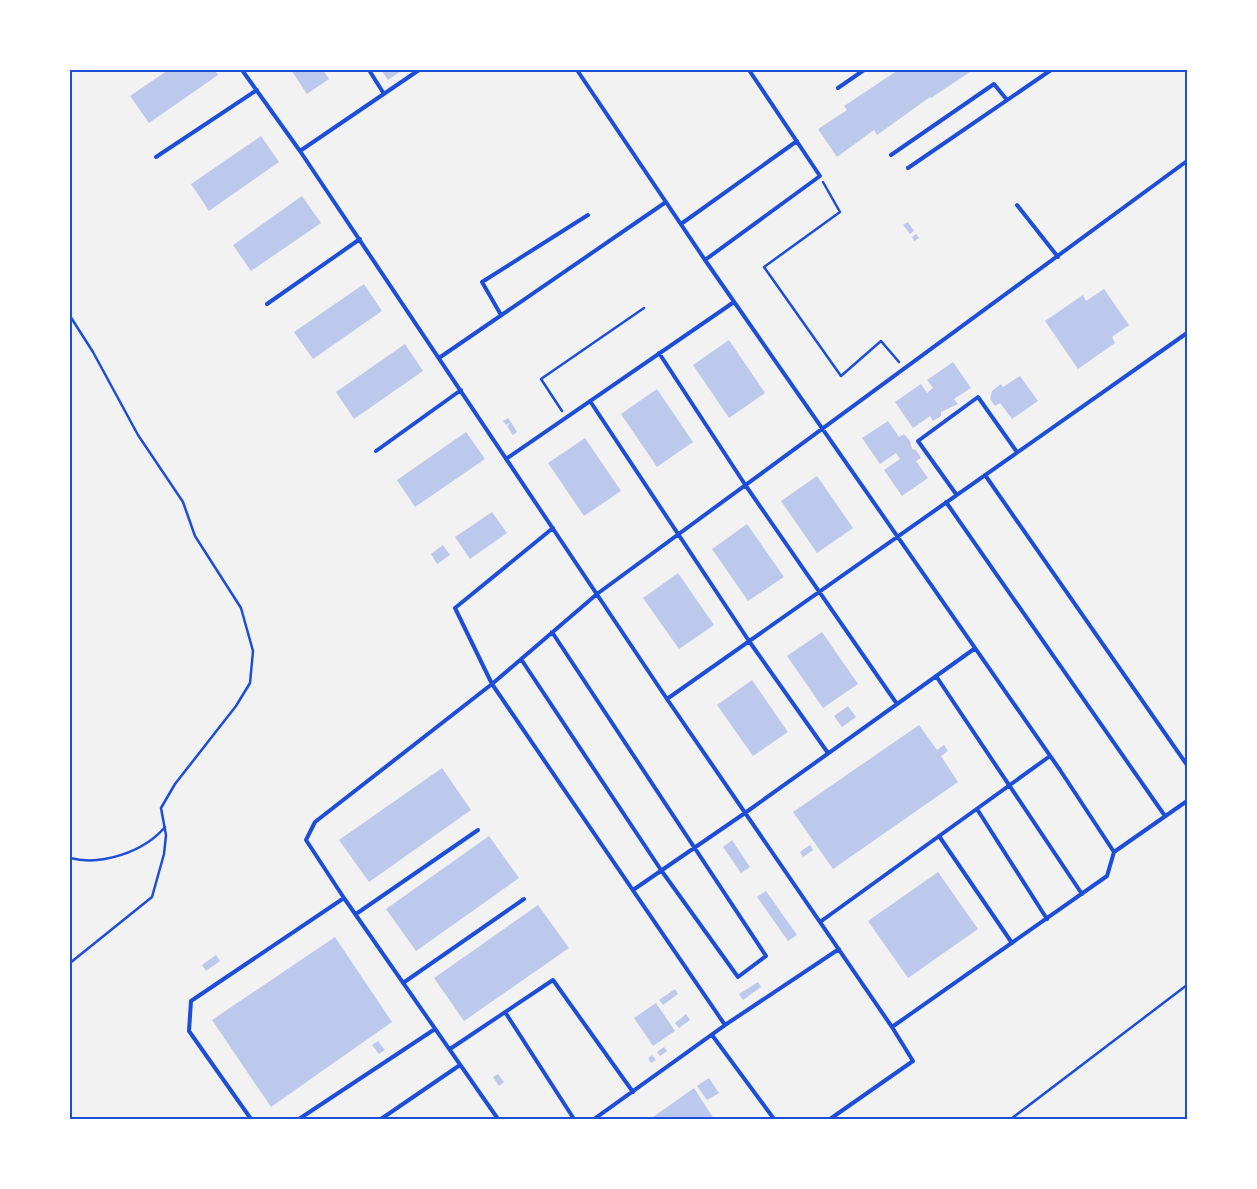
<svg xmlns="http://www.w3.org/2000/svg" width="1257" height="1189" font-family="Cabin,sans-serif">
	<style>
		.building { fill: #bdc9ec }
		.lines { fill: none; stroke-linecap: round; stroke-linejoin: round }
		.path { stroke: #1d4ed8; stroke-width: 2.5 }
		.service { stroke: #1d4ed8; stroke-width: 4 }
		.neatline { fill: none; stroke: #1d4ed8; stroke-width: 2 }
	</style>
	<rect width="100%" height="100%" fill="#f2f2f2"/>
	<path class="building" d="M 168,70 L 215,70 L 218,75 L 149,123 L 130,96 Z
		M 291,70 L 323,70 L 329,79 L 307,94 Z
		M 381,70 L 402,70 L 388,80 Z
		M 898,70 L 973,70 L 931,98 L 930,97 L 877,135 L 874,130 L 837,157 L 818,129 L 847,110 L 844,106 Z
		M 261,136 L 279,162 L 209,211 L 191,184 Z
		M 302,196 L 321,223 L 251,271 L 233,245 Z
		M 908,222 L 914,231 L 910,234 L 903,225 Z
		M 916,234 L 919,238 L 914,241 L 912,237 Z
		M 364,284 L 382,311 L 313,359 L 294,332 Z
		M 1104,289 L 1129,325 L 1112,337 L 1115,343 L 1078,369 L 1045,321 L 1083,295 L 1086,301 Z
		M 729,340 L 765,393 L 729,418 L 693,365 Z
		M 405,344 L 423,371 L 354,419 L 336,392 Z
		M 953,362 L 971,388 L 954,399 L 958,404 L 941,412 L 941,416 L 933,421 L 930,416 L 913,428 L 895,402 L 921,384 L 927,393 L 933,388 L 927,380 Z
		M 1020,376 L 1038,401 L 1012,419 L 1000,403 L 995,406 L 990,399 L 992,391 L 1001,384 L 1003,387 Z
		M 657,389 L 693,442 L 657,467 L 621,414 Z
		M 508,418 L 511,422 L 506,425 L 503,421 Z
		M 888,421 L 899,437 L 904,434 L 910,441 L 912,449 L 916,450 L 921,458 L 916,461 L 928,478 L 902,496 L 884,470 L 900,459 L 896,453 L 880,464 L 862,438 Z
		M 511,422 L 517,432 L 513,435 L 507,426 Z
		M 466,432 L 485,459 L 415,507 L 397,480 Z
		M 585,438 L 621,491 L 584,516 L 548,463 Z
		M 817,476 L 853,528 L 817,553 L 781,501 Z
		M 492,512 L 507,533 L 470,559 L 455,537 Z
		M 747,524 L 784,577 L 748,601 L 712,549 Z
		M 443,545 L 450,555 L 437,564 L 431,554 Z
		M 678,573 L 714,625 L 679,649 L 643,598 Z
		M 822,632 L 858,684 L 823,708 L 787,656 Z
		M 752,680 L 788,732 L 753,756 L 717,705 Z
		M 848,706 L 856,717 L 842,727 L 834,716 Z
		M 919,725 L 937,750 L 944,745 L 948,751 L 941,756 L 958,782 L 833,869 L 793,812 Z
		M 442,768 L 471,810 L 369,882 L 339,840 Z
		M 489,836 L 519,878 L 416,951 L 386,909 Z
		M 732,840 L 750,867 L 741,873 L 723,847 Z
		M 810,845 L 813,850 L 803,857 L 800,852 Z
		M 938,872 L 978,929 L 908,978 L 868,921 Z
		M 766,891 L 797,935 L 788,941 L 757,897 Z
		M 538,905 L 569,948 L 464,1021 L 434,978 Z
		M 335,937 L 392,1022 L 271,1107 L 212,1020 Z
		M 216,955 L 220,961 L 206,971 L 202,965 Z
		M 758,982 L 761,987 L 743,1000 L 739,994 Z
		M 675,989 L 678,994 L 663,1005 L 659,1000 Z
		M 656,1003 L 675,1031 L 653,1046 L 634,1018 Z
		M 686,1014 L 690,1020 L 679,1028 L 675,1023 Z
		M 378,1041 L 385,1050 L 379,1054 L 372,1045 Z
		M 664,1047 L 667,1051 L 660,1056 L 657,1052 Z
		M 652,1055 L 656,1060 L 651,1063 L 648,1058 Z
		M 498,1074 L 504,1082 L 499,1086 L 493,1077 Z
		M 709,1078 L 719,1093 L 707,1100 L 697,1086 Z
		M 694,1088 L 714,1119 L 650,1119 Z"/>
	<g class="lines">
		<path class="path" d="M 823,182 L 840,212 L 764,267 L 841,376 L 881,341 L 899,362
			M 70,316 L 93,352 L 138,435 L 183,502 L 195,536 L 241,608 L 253,651 L 250,683 L 236,706 L 175,784 L 161,808 L 166,835 L 164,854 L 152,897 L 70,963
			M 562,411 L 541,379 L 644,308
			M 70,858 C 101,866 144,852 165,827
			M 1011,1119 L 1187,985"/>
		<path class="service" d="M 242,70 L 300,151 L 667,699 L 892,1027 L 1107,876 L 1114,852 L 1060,770 L 705,260 L 577,70
			M 369,70 L 384,94
			M 838,88 L 864,70
			M 300,151 L 419,70
			M 891,155 L 994,84 L 1007,100
			M 156,157 L 257,90
			M 908,168 L 1051,70
			M 1017,205 L 1058,257
			M 681,224 L 797,141
			M 705,260 L 820,176 L 749,70
			M 267,304 L 360,239
			M 501,315 L 482,282 L 588,215
			M 659,353 L 746,486 L 897,704
			M 439,358 L 666,202
			M 590,401 L 749,641 L 828,753
			M 376,451 L 461,390
			M 506,459 L 734,302
			M 985,475 L 1187,765
			M 956,494 L 918,441 L 978,397 L 1017,452
			M 946,502 L 1165,816
			M 521,659 L 661,870 L 738,977 L 766,956 L 552,632
			M 936,676 L 1082,894
			M 667,699 L 1187,333
			M 977,809 L 1047,919
			M 939,836 L 1012,943
			M 1114,852 L 1187,801
			M 633,890 L 745,813 L 974,649
			M 344,898 L 498,1119
			M 356,914 L 478,830
			M 820,922 L 1050,756
			M 839,949 L 725,1025 L 492,684 L 597,594 L 1187,161
			M 403,983 L 524,899
			M 505,1012 L 574,1119
			M 712,1035 L 774,1119
			M 450,1049 L 553,980 L 633,1092
			M 251,1119 L 189,1031 L 191,1001 L 344,898 L 306,840 L 315,822 L 492,684 L 455,608 L 553,528
			M 299,1119 L 435,1029
			M 381,1119 L 460,1065
			M 594,1119 L 725,1025
			M 830,1119 L 913,1061 L 892,1027"/>
	</g>
	<rect width="1257" height="1189" fill="none" stroke="#ffffff" stroke-width="142"/>
	<rect x="71" y="71" width="1115" height="1047" class="neatline"/>
</svg>
